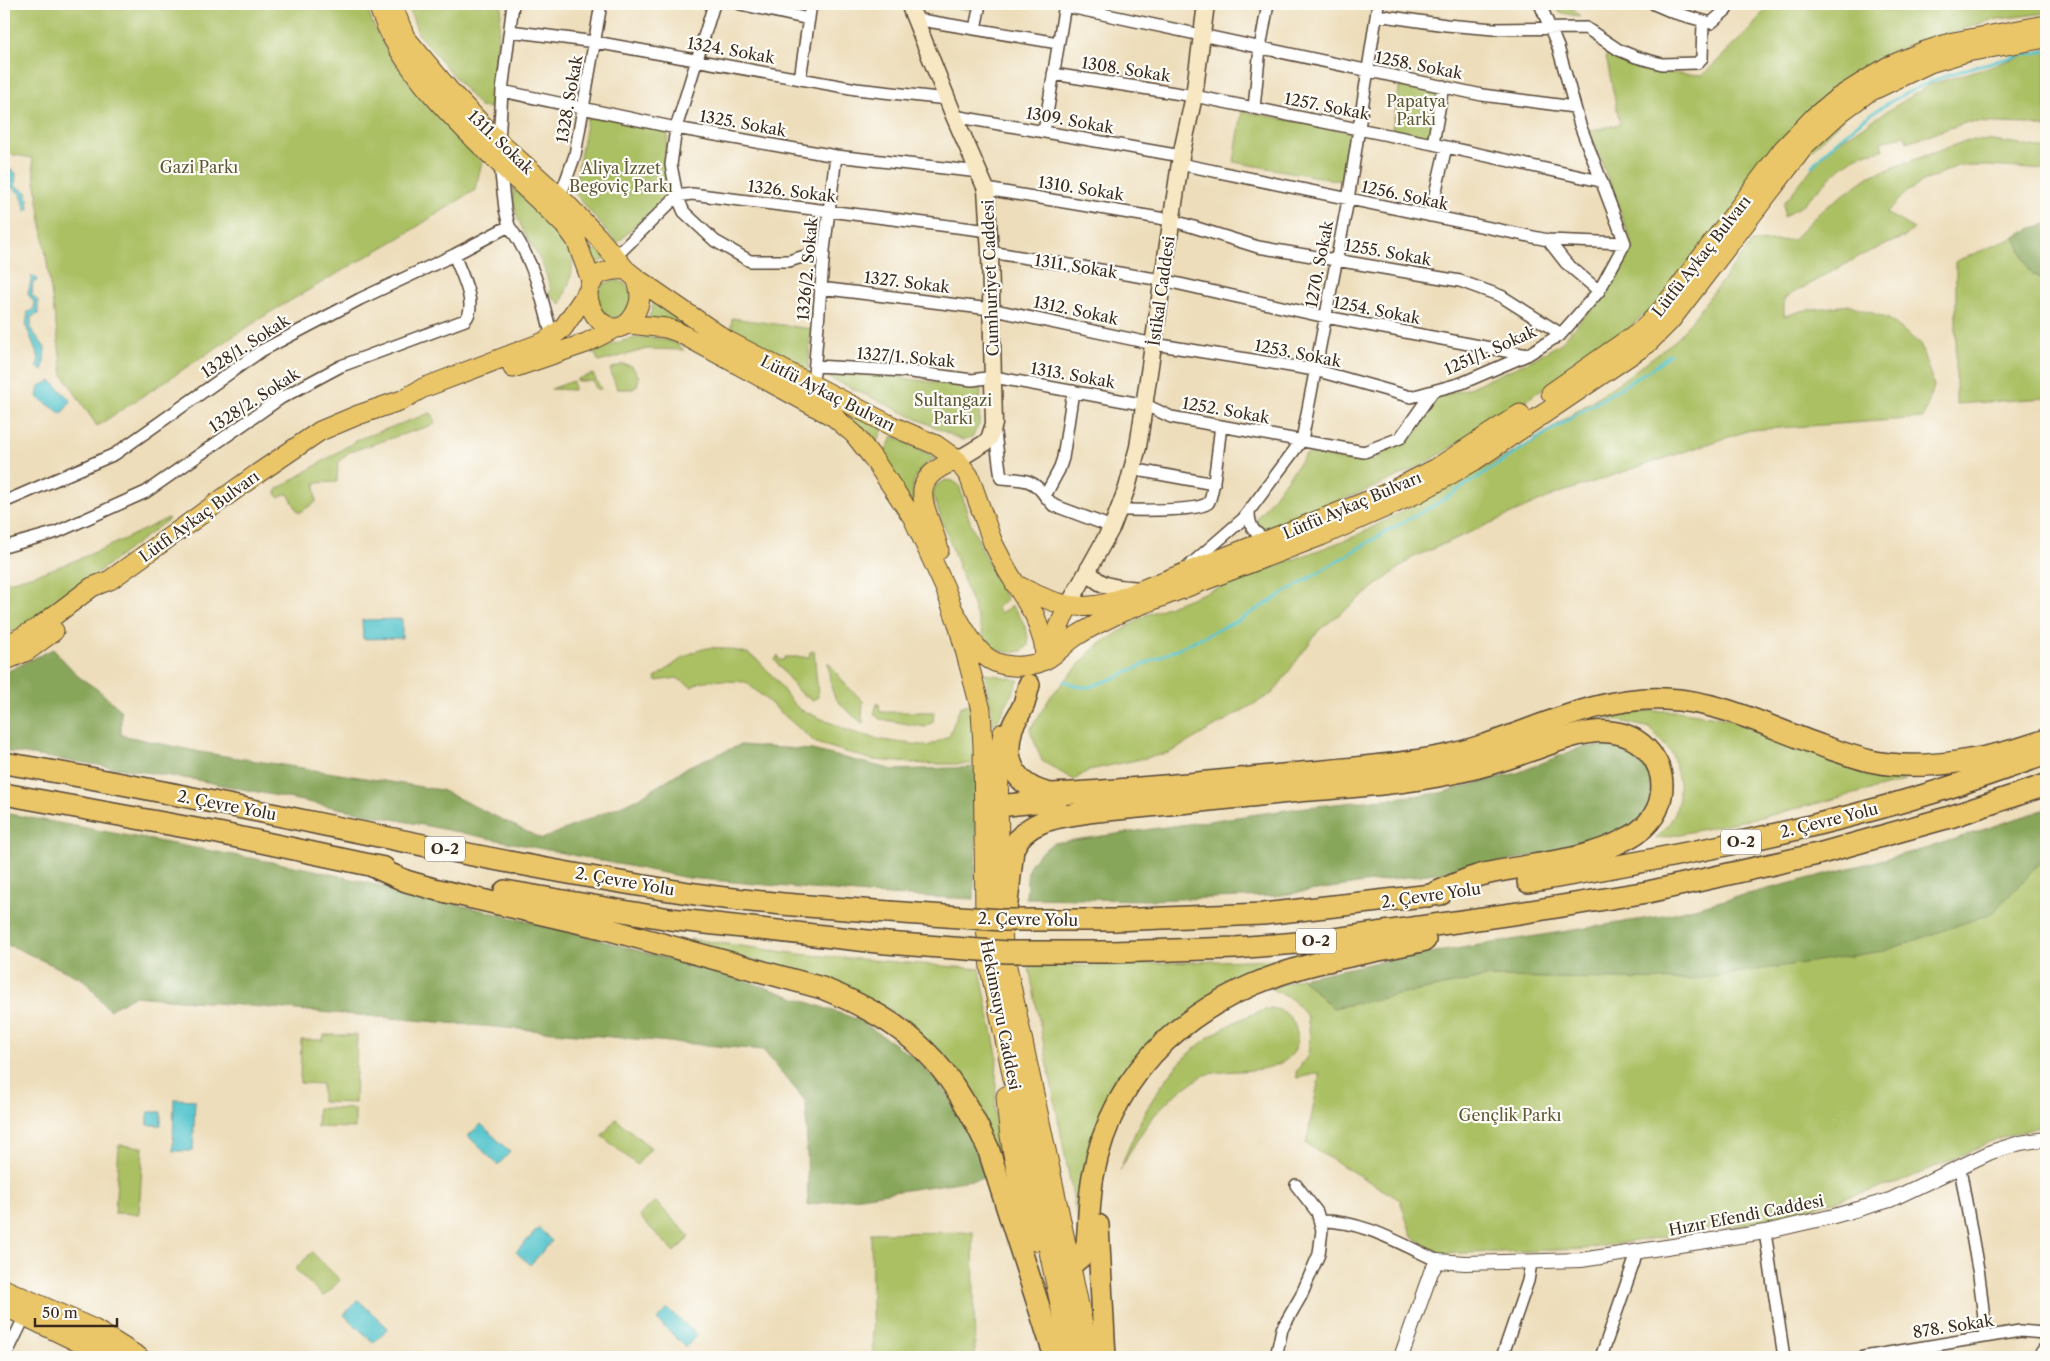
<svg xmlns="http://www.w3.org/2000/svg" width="2050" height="1361" font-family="'Libre Caslon Text',serif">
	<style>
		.green { fill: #abc064; stroke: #737541 }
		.forest { fill: #88a65a; stroke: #62683c }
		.water { fill: #59c6ce; stroke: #4a7876 }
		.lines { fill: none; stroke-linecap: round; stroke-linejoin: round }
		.stream { stroke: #59c6ce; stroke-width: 3 }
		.minor-casing { stroke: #564535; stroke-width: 14 }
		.tertiary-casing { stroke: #564535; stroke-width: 16 }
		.secondary-casing { stroke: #564535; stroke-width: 19 }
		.primary-casing { stroke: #564535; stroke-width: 21 }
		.motorway-casing { stroke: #564535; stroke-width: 24 }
		.minor { stroke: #fff; stroke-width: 11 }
		.tertiary { stroke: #fff; stroke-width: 14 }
		.secondary { stroke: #f7e8c3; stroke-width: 16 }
		.primary { stroke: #eac669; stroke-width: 19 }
		.motorway { stroke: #eac669; stroke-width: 21 }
		.motorway-bridge-casing { stroke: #564535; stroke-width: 24; stroke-linecap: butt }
		.motorway-bridge { stroke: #eac669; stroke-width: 21 }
		.labels { text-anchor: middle; stroke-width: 4.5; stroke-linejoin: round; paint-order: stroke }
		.shield { fill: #fdfcf7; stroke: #75695f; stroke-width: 1 }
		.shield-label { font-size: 15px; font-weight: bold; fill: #3b2a1e }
		.street-label { font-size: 16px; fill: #3b2a1e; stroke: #fdfcf7 }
		.park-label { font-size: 16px; fill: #5d5733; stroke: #fdfcf7 }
	</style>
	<rect width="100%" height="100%" fill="#fdfcf7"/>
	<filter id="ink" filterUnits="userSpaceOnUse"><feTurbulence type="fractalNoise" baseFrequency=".02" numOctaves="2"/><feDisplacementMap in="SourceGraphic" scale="10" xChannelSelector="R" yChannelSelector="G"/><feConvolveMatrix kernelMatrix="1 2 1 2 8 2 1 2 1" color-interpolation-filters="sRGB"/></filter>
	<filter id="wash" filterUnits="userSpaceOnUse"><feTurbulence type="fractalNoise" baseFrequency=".0096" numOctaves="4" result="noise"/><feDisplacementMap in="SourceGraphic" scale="20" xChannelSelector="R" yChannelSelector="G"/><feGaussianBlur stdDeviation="1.12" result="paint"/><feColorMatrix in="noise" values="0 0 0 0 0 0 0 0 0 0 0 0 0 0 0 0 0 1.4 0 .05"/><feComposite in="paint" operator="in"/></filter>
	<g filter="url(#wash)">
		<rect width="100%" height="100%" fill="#edddba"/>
		<path class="green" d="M 4,4 L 366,4 C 381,61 443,120 482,162 L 475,190 L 404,235 L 269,313 L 97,426 L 63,375 L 32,158 L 4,153 Z
			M 408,4 L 502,4 L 490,108 L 480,107 L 418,34 Z
			M 927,4 L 969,4 L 968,10 Z
			M 1552,4 L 1569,4 L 1580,17 L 1559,12 Z
			M 1769,4 L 2046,4 L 2046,13 L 1991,20 L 1918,44 L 1651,309 L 1616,339 L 1526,400 L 1423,465 L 1377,486 L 1268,529 L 1261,529 L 1257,522 L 1258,517 L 1305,455 L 1312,453 L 1352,462 L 1373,460 L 1408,438 L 1438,397 L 1466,389 L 1526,363 L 1560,344 L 1604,293 L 1631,241 L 1590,131 L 1620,124 L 1606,57 L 1607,52 L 1612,52 L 1652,72 L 1703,75 L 1753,26 Z
			M 2046,49 L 2046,128 L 2030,124 L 1968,122 L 1907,142 L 1905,135 L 1881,142 L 1883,150 C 1873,152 1861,154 1853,159 C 1827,175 1811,203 1784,217 L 1784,203 L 1828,148 L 1929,85 Z
			M 1400,84 L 1440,92 L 1431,137 L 1392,129 Z
			M 1242,111 L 1350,132 L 1341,181 L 1234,162 Z
			M 588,113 L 669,131 L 663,162 L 670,193 L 635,225 L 617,244 L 574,192 Z
			M 1968,140 L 1994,141 L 2046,149 L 2046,170 L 1990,166 L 1957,166 L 1925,181 L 1908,191 L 1886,213 L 1914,229 L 1906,236 L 1860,256 L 1784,298 L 1784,316 L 1805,310 L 1850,305 L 1889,319 L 1920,344 L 1934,386 L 1923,418 L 1750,430 L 1554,495 L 1412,558 L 1319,630 L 1273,693 L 1169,753 L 1089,770 L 1074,780 L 1042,761 L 1030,730 L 1051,696 L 1094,648 L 1146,615 L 1356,536 L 1527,445 L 1624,379 L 1677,339 L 1752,242 L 1793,240 L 1819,212 L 1870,176 Z
			M 513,187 L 571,249 C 576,269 568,286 561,304 L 548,294 L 551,290 C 548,280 545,269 540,260 C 527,236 511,216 513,187 Z
			M 2015,237 L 2030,272 L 2046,281 L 2046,398 L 1956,404 L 1956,261 Z
			M 598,249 L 607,259 L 591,265 L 589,253 Z
			M 615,280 C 628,283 631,290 633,302 C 624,314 619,322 603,315 L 596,293 L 604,284 Z
			M 653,298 L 694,325 L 691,331 L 647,320 L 652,310 Z
			M 732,318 L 811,329 L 808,373 L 730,336 Z
			M 698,330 L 883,429 L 874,449 L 697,334 Z
			M 646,337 C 660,339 676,339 684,350 L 647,349 L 599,362 L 593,350 L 629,339 Z
			M 623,364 L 632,366 L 639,377 L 637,386 L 633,389 L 617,389 L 610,369 Z
			M 831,368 L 981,389 L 979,425 L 972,437 L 962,440 L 830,378 Z
			M 593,374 L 601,389 L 596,389 L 593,381 L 577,381 L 577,379 Z
			M 573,381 L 574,390 L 551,389 Z
			M 430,413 L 433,415 L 435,424 L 349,452 L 338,463 L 337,482 L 315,483 L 316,502 L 299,513 L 288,494 L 285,494 L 279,498 L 276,493 L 278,489 L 359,439 Z
			M 893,436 L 936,458 C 917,466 908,485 915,503 L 912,504 L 881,459 Z
			M 946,480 L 953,481 L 959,485 L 969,519 L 992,572 L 1007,600 L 996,607 L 1000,613 L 1012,606 C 1022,619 1029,628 1028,646 L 1022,651 C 1007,654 995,652 985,639 L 933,496 L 935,486 Z
			M 168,518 L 169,519 L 50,608 L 29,623 L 4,636 L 4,583 C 61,570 115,544 168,518 Z
			M 723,648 L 747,653 L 759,661 L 777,681 L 788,697 L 799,709 L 852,732 L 882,740 L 928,746 L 949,736 L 960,707 L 968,704 L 973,711 L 980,764 L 925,764 L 873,760 L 816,743 L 746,682 L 711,680 L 700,682 L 692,687 L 677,678 L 656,681 L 655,678 C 670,668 685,653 703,649 C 709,647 717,648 723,648 Z
			M 814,650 L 818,697 L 813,701 L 799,692 L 775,660 L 778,655 L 779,660 L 784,660 L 785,657 L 809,657 L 810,652 Z
			M 828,662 L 846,685 L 863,701 L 862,717 L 864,722 L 862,723 C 834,699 831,700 828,662 Z
			M 985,673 L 1019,680 L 994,728 Z
			M 877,704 L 879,704 L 880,712 L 934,712 L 933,722 L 925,727 L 880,719 L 874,714 Z
			M 1634,711 L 1677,711 L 1730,719 L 1867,772 L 1905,781 L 1775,814 L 1656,839 L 1667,827 L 1675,813 L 1679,798 L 1679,781 L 1672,754 L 1650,728 L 1605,718 Z
			M 2046,856 L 2046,1125 L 2006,1136 L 1900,1182 L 1756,1223 L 1584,1249 L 1442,1254 L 1412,1237 L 1400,1200 L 1306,1144 L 1320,1073 L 1297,1078 L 1296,1072 L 1308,1055 L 1310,1035 L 1307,1016 L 1293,1000 L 1270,988 L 1301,978 L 1333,1008 L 1487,977 L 1690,980 Z
			M 690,939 L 799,954 L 980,969 L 997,1055 L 995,1113 L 1010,1187 L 937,1051 L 905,1019 L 856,992 L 689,942 Z
			M 1300,958 L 1133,1065 L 1078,1223 L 1028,962 L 1085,966 Z
			M 1271,1008 C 1275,1009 1282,1010 1285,1013 C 1301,1025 1302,1051 1284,1061 C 1260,1075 1231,1068 1205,1075 C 1199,1077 1194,1082 1189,1085 C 1156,1105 1137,1138 1120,1171 C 1148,1091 1187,1033 1271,1008 Z
			M 324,1035 L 357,1035 L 355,1103 L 322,1102 L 322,1084 L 300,1083 L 301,1040 L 323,1040 Z
			M 318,1108 L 355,1109 L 355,1128 L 317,1127 Z
			M 616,1119 L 651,1148 L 637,1165 L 602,1136 Z
			M 119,1145 L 143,1147 L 139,1214 L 115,1213 Z
			M 655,1201 L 690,1237 L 674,1252 L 639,1216 Z
			M 973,1232 L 975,1357 L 873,1357 L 871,1233 Z
			M 312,1252 L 340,1280 L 324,1297 L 295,1269 Z"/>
		<path class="forest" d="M 2046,224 L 2046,281 L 2030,272 L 2015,237 L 2032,228 Z
			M 53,649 L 79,677 L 97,689 L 121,710 L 121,735 L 200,752 L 441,790 L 542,839 L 639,798 L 689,766 L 740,745 L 812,750 L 894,770 L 979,767 L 974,899 L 868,894 L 688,878 L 197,780 L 4,751 L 4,673 Z
			M 1616,746 C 1647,762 1650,766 1653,801 L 1637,823 L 1595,845 L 1449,871 L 1274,896 L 1146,900 L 1026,898 C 1028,864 1025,865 1053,843 L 1307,807 L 1440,793 L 1517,773 L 1582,747 Z
			M 2046,809 L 2046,856 L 1993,913 L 1884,951 L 1690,980 L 1487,977 L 1333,1008 L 1301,978 L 1398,958 L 1662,916 L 1924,849 Z
			M 4,813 L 310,869 L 568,931 L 747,981 L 859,1020 L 912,1056 L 943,1087 L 967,1125 L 985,1178 L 808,1205 L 806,1102 L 763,1050 L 134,996 L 109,1010 L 84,980 L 14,947 L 4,945 Z"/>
		<path class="water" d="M 9,169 L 16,173 L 15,186 L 27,192 L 29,209 L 26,211 L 21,194 L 11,187 Z
			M 32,276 L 36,277 L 37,281 L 33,282 L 32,295 L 38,301 L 38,314 L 31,317 L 31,329 L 45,348 L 43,371 L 37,367 L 39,358 L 26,326 L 28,312 L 34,309 L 34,302 L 28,294 Z
			M 52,381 L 71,401 L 62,414 L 37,397 L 39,386 Z
			M 402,619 L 402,638 L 363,639 L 362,620 Z
			M 174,1099 L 195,1100 L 193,1151 L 173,1151 Z
			M 148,1112 L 161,1112 L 161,1125 L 148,1125 Z
			M 481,1124 L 510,1152 L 498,1165 L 468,1136 Z
			M 539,1228 L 552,1241 L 530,1265 L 516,1252 Z
			M 358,1300 L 388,1328 L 374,1343 L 344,1315 Z
			M 668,1309 L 697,1335 L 686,1347 L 657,1320 Z"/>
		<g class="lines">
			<path class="stream" d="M 1812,166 C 1877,94 1953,66 2046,51
				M 1064,681 L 1081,687 L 1089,687 L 1115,678 L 1241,619 L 1384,533 L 1438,503 L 1537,439 L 1656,366 L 1670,354"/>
		</g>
	</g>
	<g filter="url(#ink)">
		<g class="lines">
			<g class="minor-casing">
				<path id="minor" d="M 714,4 L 676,128 L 671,165 L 677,196 L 684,212 L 715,241 L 750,261 L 789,261 L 824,250
					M 740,4 L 809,19
					M 1654,4 L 1675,13 L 1711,23 L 1726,10 L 1729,4
					M 1065,6 L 1482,95 L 1574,107
					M 1377,15 L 1446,25 L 1494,29 L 1586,28 L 1619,50 L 1636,57 L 1662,64 L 1697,63 L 1702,58 L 1703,22
					M 915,19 L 1058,43
					M 975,29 L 980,4
					M 510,31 L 595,42 L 856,89 L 947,99
					M 1053,74 L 1194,96 L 1433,144 L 1600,181
					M 800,79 L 811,4
					M 502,91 L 676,128 L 836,156 L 980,172
					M 1254,108 L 1260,48 L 1268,4
					M 954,116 L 1181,156
					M 1044,132 L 1065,4
					M 499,142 L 502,91 L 513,4
					M 1433,144 L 1443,86
					M 1180,164 L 1548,240 L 1625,243
					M 500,165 L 505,209 L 509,226
					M 986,189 L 1171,220 L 1258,247 L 1460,281 L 1501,296 L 1561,334
					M 560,197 L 575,155 L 601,4
					M 1430,216 L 1446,147
					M 1548,240 L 1566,263 L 1599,291
					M 990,252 L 1162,280 L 1326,317 L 1527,355
					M 615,257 L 677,196 L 692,194 L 989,231
					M 820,288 L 990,309 L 1154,344 L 1315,370 L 1411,397 L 1433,391
					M 815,366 L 904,371 L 972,380 L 994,377 L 1146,405 L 1171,417 L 1364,452 L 1400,438 L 1433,391 L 1462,383 L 1527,355 L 1561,334 L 1599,291 L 1625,243 L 1580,125 L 1558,47 L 1540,4
					M 814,374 L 824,250 L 836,156
					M 1073,391 L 1063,458 L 1059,470 L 1045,496 L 1053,505 L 1112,527
					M 994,426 L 1001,478 C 1021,480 1032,477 1045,496
					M 1132,469 L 1214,484
					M 4,502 L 115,454 L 261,351 L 360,299 L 454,255 L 509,226 C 533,259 542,297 552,337
					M 1119,510 C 1136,510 1196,512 1208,503 C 1214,497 1219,438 1221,426
					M 1249,512 C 1249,528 1255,534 1269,540
					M 4,547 L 57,532 L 146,492 L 281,398 L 341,366 L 465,320 C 479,306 460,271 454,255
					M 1189,566 L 1243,519 L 1302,440 L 1348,200 L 1378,4
					M 1960,1168 L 1979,1275 L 1986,1336
					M 1320,1221 C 1362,1220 1401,1244 1438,1261
					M 1765,1232 L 1784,1357
					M 5,1357 L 25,1316
					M 1276,1357 L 1282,1329 L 1301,1296 L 1319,1254 L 1322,1230 L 1317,1212 L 1296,1185
					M 1502,1357 L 1528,1281 L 1531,1263
					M 1601,1357 L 1634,1262 L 1636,1253
					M 1864,1357 L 2020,1331 L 2043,1333 L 2046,1336
					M 2038,1357 L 2046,1346"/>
			</g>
			<g class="tertiary-casing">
				<path id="tertiary" d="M 1401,1357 L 1431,1272 L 1438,1261 L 1465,1263 L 1581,1260 L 1765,1232 L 1834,1216 L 1890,1200 L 1991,1152 L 2020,1143 L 2046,1139"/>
			</g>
			<g class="secondary-casing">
				<path id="secondary" d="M 909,4 L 954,116 L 986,189 L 990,252 L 994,424 L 989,439 L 985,443 L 957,460
					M 1088,569 C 1097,589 1121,588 1140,590
					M 1068,606 L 1112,527 L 1127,488 L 1138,447 L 1181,156 L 1194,96 L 1206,4"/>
			</g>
			<g class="primary-casing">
				<path id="primary" d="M 378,4 C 403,88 508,167 568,229 L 576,240 L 592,283
					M 392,4 L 405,37 L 450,91 L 499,142 L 560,197 L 597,236 L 626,270 L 636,278 L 726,340 L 892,426 L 936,445 L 957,460 L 969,476 L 993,543 L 1007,570 L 1035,616 L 1044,644 L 1045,660
					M 626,270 C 551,266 606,362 634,315 C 642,302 641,292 636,278
					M 629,324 L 666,328 L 678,332 L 834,417 L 854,434 L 872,457 L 913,518 L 945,588 L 958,624 L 981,710 L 983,746 L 985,917 L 990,968 L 1071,1357
					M 513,368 L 586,343 L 615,328
					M 1551,393 L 1644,328 L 1661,311 L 1783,149 L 1814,117 L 1836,99 L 1887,67 L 1922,52 L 1953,42 L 2046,25
					M 939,550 C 928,507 901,480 957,460
					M 1015,584 C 1045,600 1073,613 1108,603 L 1385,494 L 1435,469 L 1520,414
					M 953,610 C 962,625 971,643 983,654 C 998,669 1027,669 1045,660 C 1057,654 1066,642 1078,635 C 1092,626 1107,619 1122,612 L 1321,536 L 1418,493 L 1474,461 L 1647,344 L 1670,321 L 1794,160 L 1806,144 L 1841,112 L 1867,93 L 1930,63 L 1967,52 L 2046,38
					M 4,647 L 39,627 L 92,587 L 110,580 L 257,474 L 320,431 L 358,415 L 402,400 L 423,388 L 544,342 L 563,328 L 587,293
					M 1046,657 L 1068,606
					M 4,661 L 27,651 L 54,631
					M 1003,733 L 1000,748 L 998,806 L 1003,948 L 1090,1357
					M 1006,1096 C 1008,1141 1021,1198 1035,1241
					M 4,1289 L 94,1329 L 139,1357
					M 4,1306 L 109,1357"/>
			</g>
			<g class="motorway-casing">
				<path id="motorway" d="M 1029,685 C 1027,691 1026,698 1024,704 C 1021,712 1015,720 1012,728 C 1002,763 1017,788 1052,794 C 1125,791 1198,783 1271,776 C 1328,770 1387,767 1444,756 C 1518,741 1588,695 1665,699 C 1721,701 1770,728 1822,746 C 1837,751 1854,757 1870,761 C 1924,773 1995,758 2046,740
					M 4,763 C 240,802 472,862 709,896 C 769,904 829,908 889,912
					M 4,794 L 218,833 L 384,868
					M 998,806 L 1057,800
					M 370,865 L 406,881 L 434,889 L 603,928 L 822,988 C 911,1024 948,1062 988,1148 L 1055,1357
					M 1528,882 C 1662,859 1797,834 1928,794 C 1968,782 2007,768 2046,754
					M 505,891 L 670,919 L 886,943
					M 1114,920 L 1263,914 L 1441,894
					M 1001,928 L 1007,903 L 1013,849 C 1026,817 1067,816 1097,811 C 1164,805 1232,798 1299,791 C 1350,787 1402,784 1453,773 C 1479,768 1504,760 1529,751 C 1554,743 1582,729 1610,732 C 1642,735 1667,763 1661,796 C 1658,816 1643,831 1626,839 C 1580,864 1526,863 1477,876 C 1460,881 1443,890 1428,896
					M 1112,952 L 1236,948 L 1321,941 L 1519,913 L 1648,892 L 1818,854 L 1950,817 L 2046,785
					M 1098,1225 L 1105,1357
					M 1071,1265 L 1084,1254 L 1087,1244 C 1089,1222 1089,1198 1093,1176 C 1114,1063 1197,997 1303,967 C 1343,956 1384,950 1425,940"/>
			</g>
			<use href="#minor" class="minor"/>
			<use href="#tertiary" class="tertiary"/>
			<use href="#secondary" class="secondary"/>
			<use href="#primary" class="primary"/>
			<use href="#motorway" class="motorway"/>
			<g class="motorway-bridge-casing">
				<path id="motorway-bridge" d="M 889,912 L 1002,920 L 1114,920
					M 886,943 L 1007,952 L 1112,952"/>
			</g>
			<use href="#motorway-bridge" class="motorway-bridge"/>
		</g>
	</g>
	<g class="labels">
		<g class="shield">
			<rect x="1721" y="829.5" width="40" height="25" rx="4"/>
			<rect x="425" y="836.5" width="40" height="25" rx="4"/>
			<rect x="1296" y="928.5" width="40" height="25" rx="4"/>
		</g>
		<g class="shield-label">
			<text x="1741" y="847">O-2</text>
			<text x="445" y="854">O-2</text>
			<text x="1316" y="946">O-2</text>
		</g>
		<g class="street-label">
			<text transform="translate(731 50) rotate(10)" y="6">1324. Sokak</text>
			<text transform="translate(1419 65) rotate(11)" y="6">1258. Sokak</text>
			<text transform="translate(1126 69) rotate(9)" y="6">1308. Sokak</text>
			<text transform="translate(569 99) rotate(-80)" y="6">1328. Sokak</text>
			<text transform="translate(1327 106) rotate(11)" y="6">1257. Sokak</text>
			<text transform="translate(1070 120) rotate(10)" y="6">1309. Sokak</text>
			<text transform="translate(743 123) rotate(10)" y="6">1325. Sokak</text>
			<text transform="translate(501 142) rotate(44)" y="6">1311. Sokak</text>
			<text transform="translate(1081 188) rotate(9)" y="6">1310. Sokak</text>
			<text transform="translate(792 191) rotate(7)" y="6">1326. Sokak</text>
			<text transform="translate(1405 195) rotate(12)" y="6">1256. Sokak</text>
			<text transform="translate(1388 252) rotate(10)" y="6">1255. Sokak</text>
			<text transform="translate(1701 256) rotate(-52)" y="6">Lütfü Aykaç Bulvarı</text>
			<text transform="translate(1319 264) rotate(-79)" y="6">1270. Sokak</text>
			<text transform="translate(1076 266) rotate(9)" y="6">1311. Sokak</text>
			<text transform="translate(807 269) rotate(-85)" y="6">1326/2. Sokak</text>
			<text transform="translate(990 278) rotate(-92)" y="6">Cumhuriyet Caddesi</text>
			<text transform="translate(907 282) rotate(7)" y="6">1327. Sokak</text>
			<text transform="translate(1161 291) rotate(-82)" y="6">İstikal Caddesi</text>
			<text transform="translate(1076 310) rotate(12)" y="6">1312. Sokak</text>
			<text transform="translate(1377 310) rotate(11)" y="6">1254. Sokak</text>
			<text transform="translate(245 346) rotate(-33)" y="6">1328/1. Sokak</text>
			<text transform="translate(1490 350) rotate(-24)" y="6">1251/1. Sokak</text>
			<text transform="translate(1298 353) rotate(11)" y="6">1253. Sokak</text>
			<text transform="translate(906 357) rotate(5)" y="6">1327/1. Sokak</text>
			<text transform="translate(1073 375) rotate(10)" y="6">1313. Sokak</text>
			<text transform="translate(828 393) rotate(27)" y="6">Lütfü Aykaç Bulvarı</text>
			<text transform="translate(254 400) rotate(-33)" y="6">1328/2. Sokak</text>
			<text transform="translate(1226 410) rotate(10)" y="6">1252. Sokak</text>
			<text transform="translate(1352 505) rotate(-23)" y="6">Lütfü Aykaç Bulvarı</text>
			<text transform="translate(199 516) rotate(-36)" y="6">Lütfi Aykaç Bulvarı</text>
			<text transform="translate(227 805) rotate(11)" y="6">2. Çevre Yolu</text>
			<text transform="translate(1829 820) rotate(-14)" y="6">2. Çevre Yolu</text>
			<text transform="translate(625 881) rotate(10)" y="6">2. Çevre Yolu</text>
			<text transform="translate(1431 895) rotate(-8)" y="6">2. Çevre Yolu</text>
			<text transform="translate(1028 919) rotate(1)" y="6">2. Çevre Yolu</text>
			<text transform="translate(1001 1015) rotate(79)" y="6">Hekimsuyu Caddesi</text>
			<text transform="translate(1746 1215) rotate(-11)" y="6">Hızır Efendi Caddesi</text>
			<text transform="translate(1953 1326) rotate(-9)" y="6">878. Sokak</text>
		</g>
		<g class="park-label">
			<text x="1416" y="107">Papatya<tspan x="1416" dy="18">Parkı</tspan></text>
			<text x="199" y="173">Gazi Parkı</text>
			<text x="621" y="174">Aliya İzzet<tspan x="621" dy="18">Begoviç Parkı</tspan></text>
			<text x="953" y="406">Sultangazi<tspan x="953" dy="18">Parkı</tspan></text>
			<text x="1510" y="1121">Gençlik Parkı</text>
		</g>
	</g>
	<rect width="2050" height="1361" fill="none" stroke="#fdfcf7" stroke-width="20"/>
	<path d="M35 1318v8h82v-8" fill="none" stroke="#3b2a1e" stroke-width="2.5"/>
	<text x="42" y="1318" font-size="15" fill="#3b2a1e" stroke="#fdfcf7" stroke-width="4" paint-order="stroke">50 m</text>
</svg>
